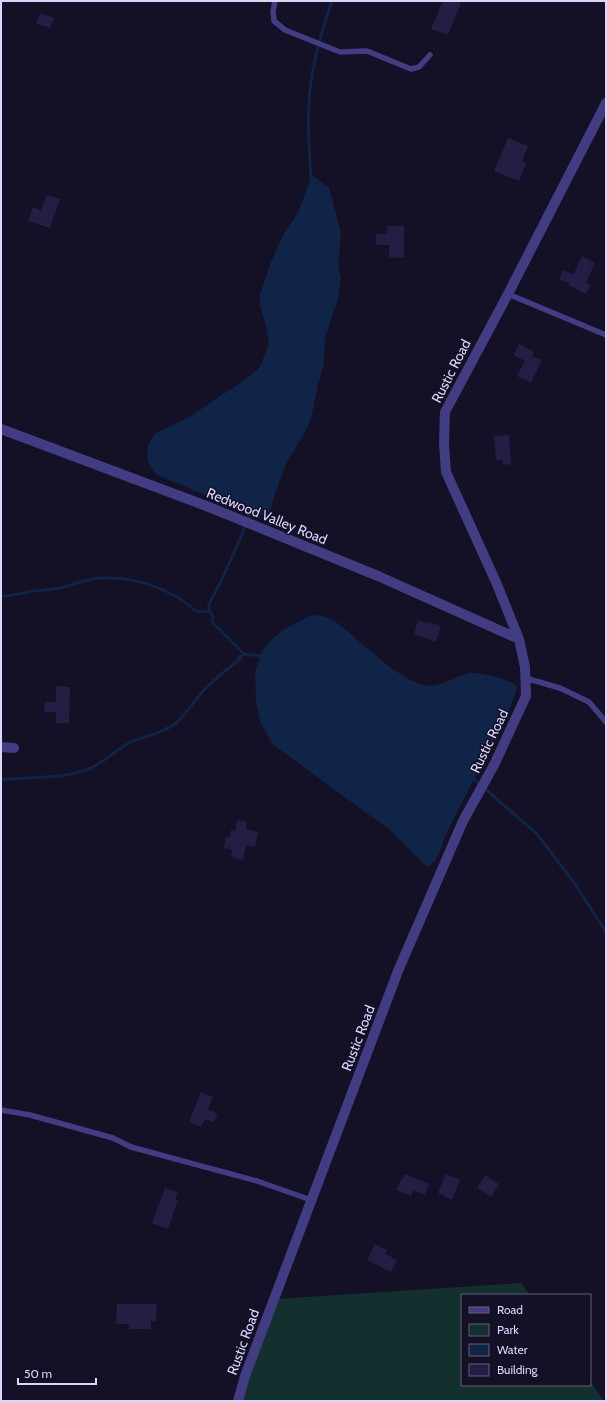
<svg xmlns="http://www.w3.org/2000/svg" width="607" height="1402" font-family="Cabin,sans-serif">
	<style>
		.green { fill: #132f2e }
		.water { fill: #102448 }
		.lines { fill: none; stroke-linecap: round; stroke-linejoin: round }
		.stream { stroke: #102448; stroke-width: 3 }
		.building { fill: #261d45 }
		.service { stroke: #423d82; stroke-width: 5.5 }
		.minor { stroke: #423d82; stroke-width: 10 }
		.labels { text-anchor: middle; stroke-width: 3; stroke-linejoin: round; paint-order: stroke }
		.street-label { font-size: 14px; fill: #dbd6fd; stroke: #141025 }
	</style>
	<rect width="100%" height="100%" fill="#141025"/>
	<path class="green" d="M 521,1283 L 530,1295 L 462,1295 L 462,1385 L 590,1385 L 590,1381 L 604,1401 L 235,1401 L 274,1299 Z"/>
	<path class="water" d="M 312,175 L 329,188 L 338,222 L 341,234 L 338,264 L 341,279 L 338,299 L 325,338 L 324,364 L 318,384 L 312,416 L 305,432 L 287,462 L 275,493 L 271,508 L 266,516 L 250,514 L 157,475 C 154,472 151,468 149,464 C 145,454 148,440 156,433 L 191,416 L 229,390 L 230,390 L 245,380 L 260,367 L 269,343 L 266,327 L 260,305 L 260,295 L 271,262 L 284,233 L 293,221 L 299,210 Z
		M 318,615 C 336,618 348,632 361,643 C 380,659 400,678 424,685 C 438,689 458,675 471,673 C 481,672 512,679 517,687 C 512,707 501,727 491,746 C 477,774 462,802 448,830 C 442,842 440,861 427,867 L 390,830 L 272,744 L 260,721 L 256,703 L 255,672 L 260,656 L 266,645 L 283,630 L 309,616 Z"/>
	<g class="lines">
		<path class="stream" d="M 311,178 C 309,149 307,119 310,90 C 313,60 322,30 332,1
			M 250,514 C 238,545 225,575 209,604 L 209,611 L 213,616 L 212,622 L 244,654 L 260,656
			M 1,596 C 13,596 17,594 28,592 C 38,590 49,590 59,588 C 69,586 78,582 88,580 C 117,573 153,583 177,597 C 184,601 191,607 197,612 L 209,611
			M 474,779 L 537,834 L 575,884 L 606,932
			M 1,780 C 31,776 63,780 91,768 C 106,761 116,749 131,742 C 144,737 165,732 176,723 C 187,713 194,701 203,691 C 214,679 228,669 240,659 L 239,658 L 244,654"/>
	</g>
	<path class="building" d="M 443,1 L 456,1 L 461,3 L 448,35 L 431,29 Z
		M 40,13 L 54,18 L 50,28 L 36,23 Z
		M 508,138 L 528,146 L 522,161 L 526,163 L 519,181 L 494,171 Z
		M 47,195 L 60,199 L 50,228 L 28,221 L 33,207 L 41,210 Z
		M 387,226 L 404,226 L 404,258 L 389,257 L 389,245 L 376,245 L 376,234 L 387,234 Z
		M 582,256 L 595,263 L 586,282 L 591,285 L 586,294 L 568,285 L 569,283 L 559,279 L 563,270 L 573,275 Z
		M 519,344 L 534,352 L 532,356 L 542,360 L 531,383 L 517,376 L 525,361 L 514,355 Z
		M 509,435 L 511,464 L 503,465 L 503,460 L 496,460 L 494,436 Z
		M 418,620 L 428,624 L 429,622 L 441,626 L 436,642 L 414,634 Z
		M 56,686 L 70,687 L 69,723 L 56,723 L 56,712 L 44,712 L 45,702 L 56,702 Z
		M 237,820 L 247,822 L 246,829 L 258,832 L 255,847 L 246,845 L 243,860 L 231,857 L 232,850 L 224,848 L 226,837 L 230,837 L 231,830 L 235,831 Z
		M 201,1092 L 213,1097 L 208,1109 L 218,1114 L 214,1122 L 205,1119 L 201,1127 L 189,1122 Z
		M 405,1174 L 429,1184 L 425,1195 L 414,1190 L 411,1196 L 396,1190 L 401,1180 L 402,1180 Z
		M 446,1174 L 460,1180 L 452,1200 L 438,1193 Z
		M 485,1175 L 499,1184 L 491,1197 L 477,1188 Z
		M 165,1188 L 178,1192 L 175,1199 L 178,1200 L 168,1229 L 152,1223 Z
		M 375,1244 L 387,1250 L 385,1254 L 397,1260 L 391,1272 L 367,1260 Z
		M 117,1304 L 157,1304 L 156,1321 L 151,1321 L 151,1329 L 129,1329 L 129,1324 L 116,1324 Z"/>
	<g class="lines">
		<path class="service" d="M 275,1 L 273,11 L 274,21 L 285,30 L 340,52 L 367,51 L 411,69 L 419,67 L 430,55
			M 508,294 L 606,335
			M 525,678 L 560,688 L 589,702 L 606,722
			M 1,1110 L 30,1115 L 113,1138 L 131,1147 L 257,1181 L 311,1200"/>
		<path class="minor" d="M 1,429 L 209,507 L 378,576 L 519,639
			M 1,747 L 14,748
			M 238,1401 L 245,1376 L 398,971 L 463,821 L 494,765 L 526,696 L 525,667 L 519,639 L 496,582 L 446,472 L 444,443 L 445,412 L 508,294 L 606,103"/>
	</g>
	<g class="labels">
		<g class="street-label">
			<text transform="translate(451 371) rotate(-63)" y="5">Rustic Road</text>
			<text transform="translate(267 516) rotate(22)" y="5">Redwood Valley Road</text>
			<text transform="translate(489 741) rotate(-64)" y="5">Rustic Road</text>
			<text transform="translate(358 1038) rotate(-69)" y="5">Rustic Road</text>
			<text transform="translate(243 1342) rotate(-70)" y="5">Rustic Road</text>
		</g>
	</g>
	<rect width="607" height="1402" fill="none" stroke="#dbd6fd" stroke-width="4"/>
	<rect x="461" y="1294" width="130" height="92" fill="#141025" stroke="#645f7b"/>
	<rect x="469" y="1307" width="20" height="6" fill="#423d82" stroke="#645f7b"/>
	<text x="497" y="1314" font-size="12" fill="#dbd6fd">Road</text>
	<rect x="469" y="1324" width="20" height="12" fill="#132f2e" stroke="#645f7b"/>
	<text x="497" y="1334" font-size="12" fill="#dbd6fd">Park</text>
	<rect x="469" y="1344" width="20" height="12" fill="#102448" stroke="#645f7b"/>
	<text x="497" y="1354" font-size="12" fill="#dbd6fd">Water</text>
	<rect x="469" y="1364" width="20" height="12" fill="#261d45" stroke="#645f7b"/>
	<text x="497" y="1374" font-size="12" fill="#dbd6fd">Building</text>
	<path d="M18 1378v6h78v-6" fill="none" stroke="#dbd6fd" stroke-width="2"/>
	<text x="24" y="1378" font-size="12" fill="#dbd6fd" stroke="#141025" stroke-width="3" paint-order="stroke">50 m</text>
</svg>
